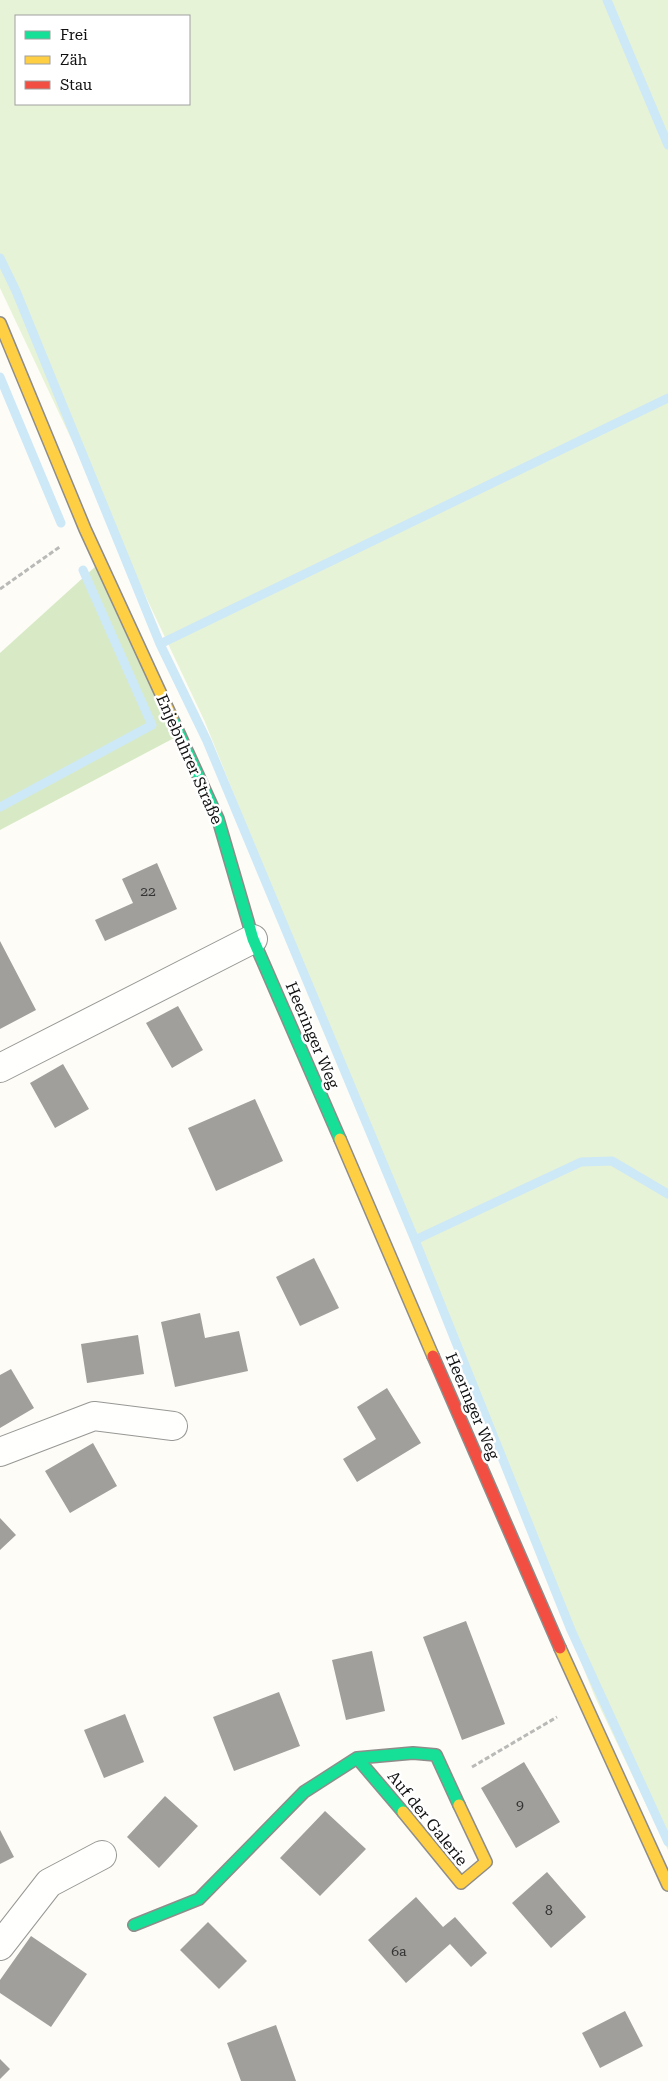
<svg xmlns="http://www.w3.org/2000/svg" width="668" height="2081" font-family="'Roboto Serif',serif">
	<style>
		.green { fill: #e7f3d7; fill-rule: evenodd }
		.forest { fill: #d8eac5 }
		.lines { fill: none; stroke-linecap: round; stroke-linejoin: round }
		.stream { stroke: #cde8f7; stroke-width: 9 }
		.building { fill: #a19f9c }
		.street-casing { stroke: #979795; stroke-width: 30 }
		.fast-casing { stroke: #8e8d8b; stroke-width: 14 }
		.slow-casing { stroke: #8e8d8b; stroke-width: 14 }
		.jam-casing { stroke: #8e8d8b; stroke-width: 14 }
		.path { stroke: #b9b9b8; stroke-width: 3; stroke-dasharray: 5 2.5; stroke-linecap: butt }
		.street { stroke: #fffffe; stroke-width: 28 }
		.fast { stroke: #16e098; stroke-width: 11 }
		.slow { stroke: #ffcf43; stroke-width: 11 }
		.jam { stroke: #f24e42; stroke-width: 11 }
		.labels { text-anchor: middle; stroke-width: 5; stroke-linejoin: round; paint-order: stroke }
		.number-label { font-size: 14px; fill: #353434 }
		.street-label { font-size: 16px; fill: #111; stroke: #fff }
	</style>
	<rect width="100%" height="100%" fill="#fdfcf7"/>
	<path class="green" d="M 0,0 L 668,0 L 668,1850 L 595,1697 L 205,722 L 0,288 ZM 16,16 L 189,16 L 189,104 L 16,104 Z"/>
	<path class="forest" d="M 96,566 L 176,737 L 0,830 L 0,653 Z"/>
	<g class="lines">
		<path class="stream" d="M 607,0 L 668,145
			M 0,258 L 16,291 L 160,644 L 207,741 L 415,1240 L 571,1630 L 668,1842
			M 0,377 L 61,523
			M 160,644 L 668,398
			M 0,807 L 152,725 L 83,570
			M 415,1240 L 581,1162 L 612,1161 L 668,1194"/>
	</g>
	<path class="building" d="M 157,863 L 177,909 L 105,941 L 95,920 L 133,903 L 122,879 Z
		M 0,941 L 36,1010 L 0,1029 Z
		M 178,1006 L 203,1050 L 172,1068 L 146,1023 Z
		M 63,1064 L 89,1109 L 55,1128 L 30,1083 Z
		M 255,1099 L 283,1161 L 216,1191 L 188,1128 Z
		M 314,1258 L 339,1308 L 300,1326 L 276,1277 Z
		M 200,1313 L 205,1338 L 239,1331 L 248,1371 L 175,1387 L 161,1322 Z
		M 138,1335 L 144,1374 L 87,1383 L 81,1344 Z
		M 11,1369 L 34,1408 L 0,1428 L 0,1375 Z
		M 387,1388 L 421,1443 L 357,1482 L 343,1459 L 376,1439 L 357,1407 Z
		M 93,1443 L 117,1486 L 70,1513 L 45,1471 Z
		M 0,1518 L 16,1535 L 0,1550 Z
		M 466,1621 L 505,1724 L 462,1740 L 423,1637 Z
		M 372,1651 L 385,1711 L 346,1720 L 332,1660 Z
		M 279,1692 L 300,1746 L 234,1771 L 213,1717 Z
		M 125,1714 L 144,1762 L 104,1778 L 84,1730 Z
		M 524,1762 L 560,1822 L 516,1848 L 481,1788 Z
		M 165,1796 L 198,1826 L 159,1868 L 127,1837 Z
		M 325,1811 L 366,1849 L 320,1896 L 280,1858 Z
		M 0,1830 L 14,1857 L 0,1864 Z
		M 547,1872 L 586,1917 L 551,1948 L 512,1903 Z
		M 416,1897 L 443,1927 L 455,1917 L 487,1953 L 471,1967 L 450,1944 L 406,1983 L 368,1940 Z
		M 208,1922 L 247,1961 L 219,1989 L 180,1950 Z
		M 31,1936 L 87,1974 L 51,2027 L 0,1993 L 0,1980 Z
		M 625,2011 L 643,2046 L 600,2068 L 582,2033 Z
		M 276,2025 L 296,2081 L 241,2081 L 227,2043 Z
		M 0,2059 L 10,2069 L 0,2079 Z"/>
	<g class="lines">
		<g class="street-casing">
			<path id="street" d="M 0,1068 L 253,939
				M 0,1452 L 94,1416 L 173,1426
				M 0,1946 L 49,1883 L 102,1855"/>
		</g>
		<g class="fast-casing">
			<path id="fast" d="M 172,718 L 218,819 L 253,939 L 340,1139
				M 357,1758 L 403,1812
				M 134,1925 L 199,1899 L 304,1792 L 357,1758 L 413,1753 L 436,1755 L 459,1805"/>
		</g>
		<g class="slow-casing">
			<path id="slow" d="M 0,323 L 85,529 L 172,718
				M 340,1139 L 433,1356
				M 560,1648 L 668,1885
				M 403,1812 L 461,1883 L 486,1862 L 459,1805"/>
		</g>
		<g class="jam-casing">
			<path id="jam" d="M 433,1356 L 560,1648"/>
		</g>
		<path class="path" d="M 0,589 L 61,546
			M 472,1767 L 557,1717"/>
		<use href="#street" class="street"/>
		<use href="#fast" class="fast"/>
		<use href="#slow" class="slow"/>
		<use href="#jam" class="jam"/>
	</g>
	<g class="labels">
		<g class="number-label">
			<text x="148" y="896">22</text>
			<text x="520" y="1810">9</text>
			<text x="549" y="1915">8</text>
			<text x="399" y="1956">6a</text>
		</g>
		<g class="street-label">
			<text transform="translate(190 759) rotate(66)" y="6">Enjebuhrer Straße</text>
			<text transform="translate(313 1035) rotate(67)" y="6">Heeringer Weg</text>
			<text transform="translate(473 1406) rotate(67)" y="6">Heeringer Weg</text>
			<text transform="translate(428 1818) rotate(51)" y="6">Auf der Galerie</text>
		</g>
	</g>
	<rect x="15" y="15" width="175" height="90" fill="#ffffff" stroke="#a0a0a0"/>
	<rect x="25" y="31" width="25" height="8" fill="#16e098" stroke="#a0a0a0"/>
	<text x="60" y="40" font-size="15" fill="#111111">Frei</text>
	<rect x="25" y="56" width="25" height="8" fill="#ffcf43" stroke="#a0a0a0"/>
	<text x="60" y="65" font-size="15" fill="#111111">Zäh</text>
	<rect x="25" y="81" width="25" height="8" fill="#f24e42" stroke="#a0a0a0"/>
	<text x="60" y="90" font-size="15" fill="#111111">Stau</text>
</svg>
